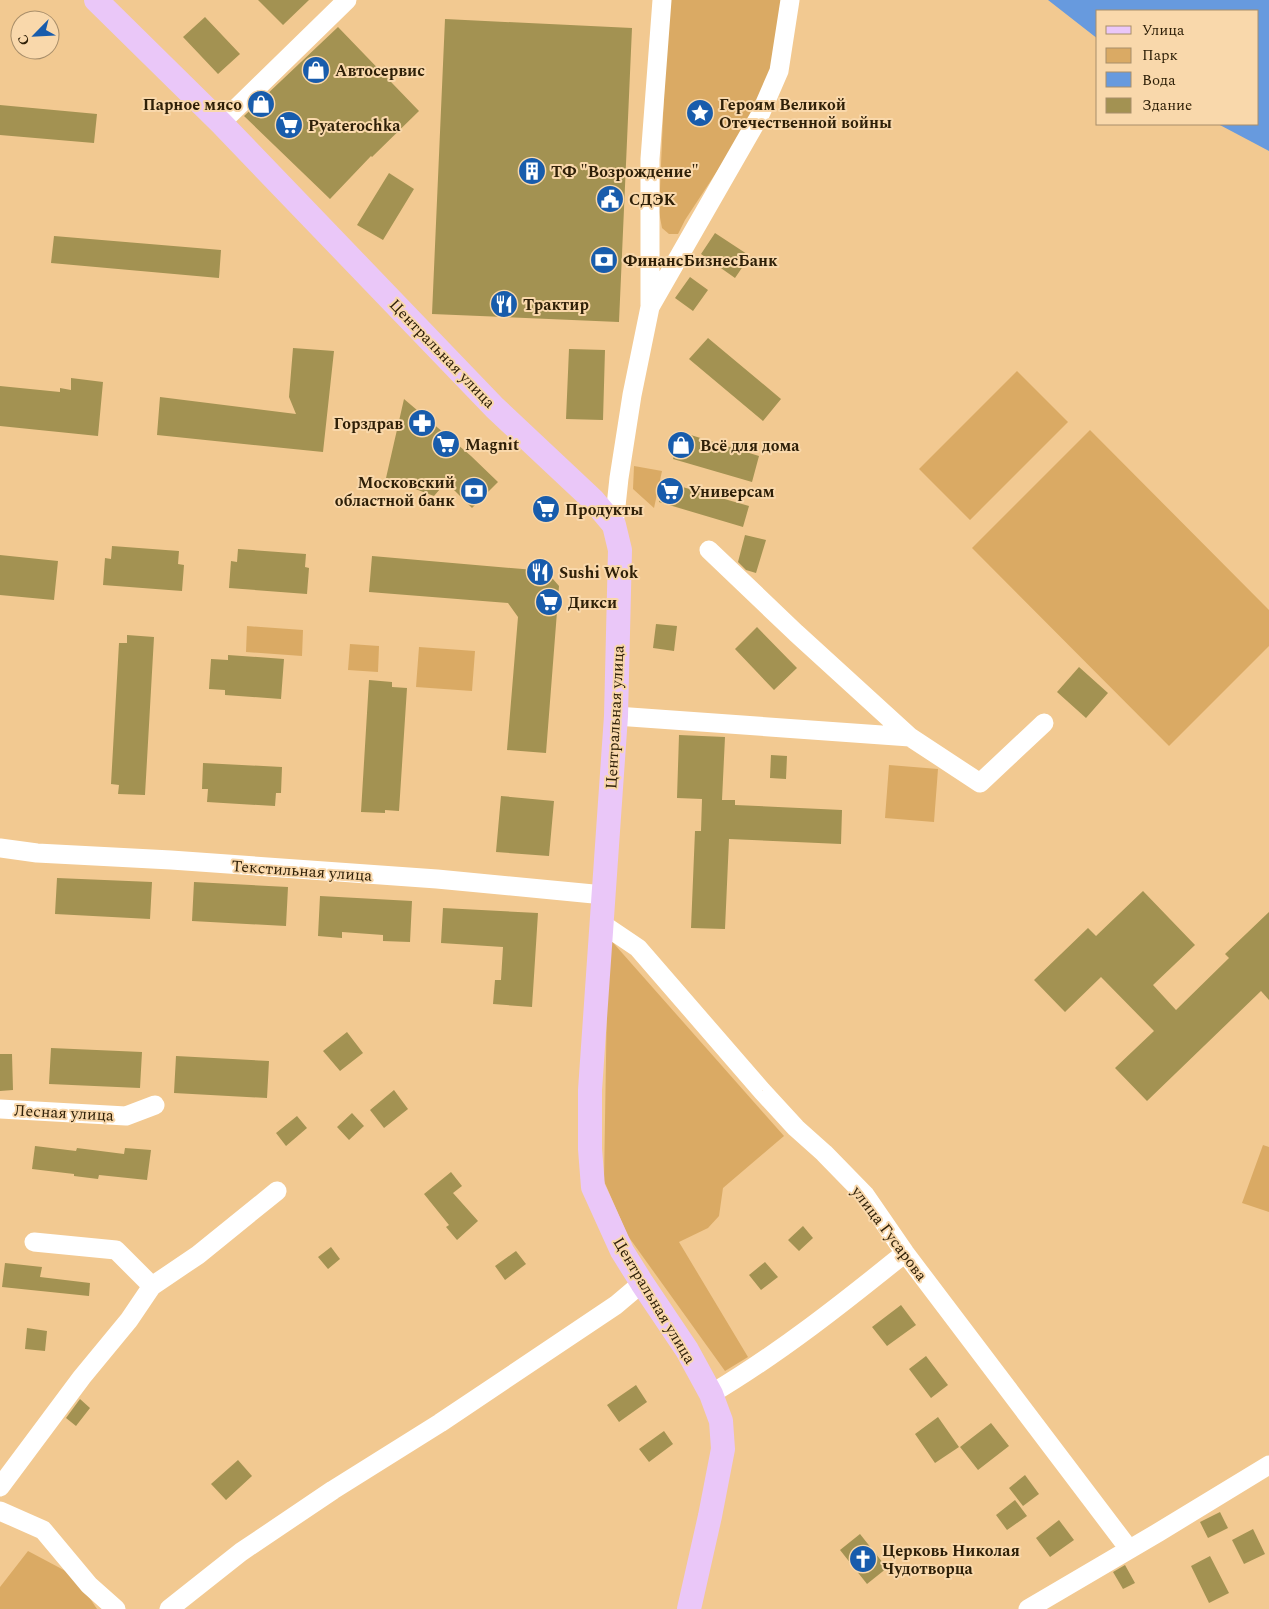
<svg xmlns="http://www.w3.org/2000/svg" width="1269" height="1609" font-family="Spectral,serif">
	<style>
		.green { fill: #daaa64 }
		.water { fill: #679ade }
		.building { fill: #a39252 }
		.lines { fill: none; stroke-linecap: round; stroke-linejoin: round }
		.minor { stroke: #fff; stroke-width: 19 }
		.major { stroke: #eac7f8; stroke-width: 24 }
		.labels { text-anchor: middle; stroke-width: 4; stroke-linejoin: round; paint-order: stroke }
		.poi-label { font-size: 16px; font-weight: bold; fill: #2f2008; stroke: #f9d8ab; text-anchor: start }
		.street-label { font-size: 16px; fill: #2f2008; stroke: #f9d8ab }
	</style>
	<rect width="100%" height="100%" fill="#f2c991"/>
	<path class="green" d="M 668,0 L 781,0 L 771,67 L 754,115 L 685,220 L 678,234 L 669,234 L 662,228 L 659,212 Z
		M 1017,371 L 1068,422 L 970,520 L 919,469 Z
		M 1090,430 L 1269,610 L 1269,646 L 1169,746 L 972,548 Z
		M 634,466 L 662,471 L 654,508 L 633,489 Z
		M 247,626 L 303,630 L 302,656 L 246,652 Z
		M 350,644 L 379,646 L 378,672 L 348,670 Z
		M 419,647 L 475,651 L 472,691 L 416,687 Z
		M 889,765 L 938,769 L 934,822 L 885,818 Z
		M 608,937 L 784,1136 L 723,1188 L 719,1216 L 708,1228 L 679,1242 L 748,1357 L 725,1371 L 628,1236 L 604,1181 Z
		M 1263,1145 L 1269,1147 L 1269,1212 L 1242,1203 Z
		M 28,1551 L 75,1576 L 97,1609 L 0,1609 L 0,1587 Z"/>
	<path class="water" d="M 1048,0 L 1269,0 L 1269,151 L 1218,124 L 1258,124 L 1258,11 L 1098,11 L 1098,39 Z"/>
	<path class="building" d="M 258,0 L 309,0 L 283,25 Z
		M 205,17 L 240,54 L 218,74 L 183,37 Z
		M 445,19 L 632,28 L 619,322 L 432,314 Z
		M 338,27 L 419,111 L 372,157 L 371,156 L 330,199 L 244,116 Z
		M 0,105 L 97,114 L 94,143 L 0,135 Z
		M 389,173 L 414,189 L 383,240 L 357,225 Z
		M 715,233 L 750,256 L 735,278 L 701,254 Z
		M 54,236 L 221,250 L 219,278 L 51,263 Z
		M 690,277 L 708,290 L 693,311 L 675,298 Z
		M 708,338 L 781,399 L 763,421 L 689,359 Z
		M 293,348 L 334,351 L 323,452 L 157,435 L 160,397 L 296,414 L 289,397 Z
		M 569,349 L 605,350 L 603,420 L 566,419 Z
		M 71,378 L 103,382 L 98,436 L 0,426 L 0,386 L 60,392 L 60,388 L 71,390 Z
		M 404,399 L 471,456 L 498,482 L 472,508 L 446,482 L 434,496 L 386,478 Z
		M 681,432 L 759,456 L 752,482 L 673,459 Z
		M 665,482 L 749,506 L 743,527 L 659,502 Z
		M 745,535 L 766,540 L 756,573 L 746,570 L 738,562 Z
		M 112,546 L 179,551 L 178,564 L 184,565 L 182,591 L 103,585 L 105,558 L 111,559 Z
		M 238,549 L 306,554 L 305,567 L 309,568 L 307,594 L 229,588 L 231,561 L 237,562 Z
		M 0,555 L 58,561 L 54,600 L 0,595 Z
		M 372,556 L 546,571 L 559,586 L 546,753 L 507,750 L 518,617 L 508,603 L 369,592 Z
		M 656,624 L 677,626 L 674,651 L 653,648 Z
		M 757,627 L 797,668 L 774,690 L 735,649 Z
		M 127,635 L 154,637 L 145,795 L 118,794 L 119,785 L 111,784 L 119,643 L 127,643 Z
		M 228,655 L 284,659 L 281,699 L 225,695 L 225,690 L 209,689 L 211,659 L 228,660 Z
		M 1079,667 L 1108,693 L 1086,718 L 1057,692 Z
		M 369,680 L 392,682 L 392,687 L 407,688 L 399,811 L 385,810 L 385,813 L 361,812 Z
		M 679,735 L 725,737 L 722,800 L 735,800 L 735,805 L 842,810 L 841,844 L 729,839 L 725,929 L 691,928 L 695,831 L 701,831 L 702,799 L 677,798 Z
		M 771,755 L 787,756 L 786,779 L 770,778 Z
		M 203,763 L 282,767 L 281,793 L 276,793 L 275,806 L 207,802 L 208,789 L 202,789 Z
		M 501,796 L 554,801 L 549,856 L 496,852 Z
		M 57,878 L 152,882 L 150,919 L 55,914 Z
		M 194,882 L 288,887 L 286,926 L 192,921 Z
		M 1143,891 L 1195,945 L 1153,985 L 1176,1010 L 1229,958 L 1225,954 L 1269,912 L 1269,1000 L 1261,991 L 1147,1101 L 1115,1068 L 1154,1031 L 1101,977 L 1065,1012 L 1034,980 L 1088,928 L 1096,936 Z
		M 320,896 L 412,901 L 410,942 L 383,941 L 383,935 L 342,932 L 342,938 L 318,936 Z
		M 443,908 L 538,913 L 532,1007 L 493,1004 L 495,980 L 501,980 L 503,947 L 441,943 Z
		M 347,1032 L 363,1053 L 340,1071 L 323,1051 Z
		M 51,1048 L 142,1052 L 140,1088 L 49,1084 Z
		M 0,1054 L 12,1054 L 13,1090 L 0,1091 Z
		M 176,1056 L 269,1061 L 267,1098 L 174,1093 Z
		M 394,1090 L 408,1109 L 384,1128 L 370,1110 Z
		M 352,1113 L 364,1126 L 349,1140 L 337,1127 Z
		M 297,1116 L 307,1128 L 286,1146 L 276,1133 Z
		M 35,1146 L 76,1151 L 77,1148 L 124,1154 L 125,1148 L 151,1150 L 147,1180 L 99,1175 L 98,1179 L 74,1176 L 74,1174 L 32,1169 Z
		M 451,1172 L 462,1186 L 453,1193 L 478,1221 L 457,1240 L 446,1227 L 449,1225 L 424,1194 Z
		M 803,1226 L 813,1238 L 799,1251 L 788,1240 Z
		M 331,1247 L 340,1259 L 328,1269 L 318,1257 Z
		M 516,1251 L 526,1264 L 505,1280 L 495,1266 Z
		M 765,1262 L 778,1277 L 761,1290 L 749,1275 Z
		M 5,1263 L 42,1267 L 40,1277 L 90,1283 L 89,1296 L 2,1287 Z
		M 901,1305 L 916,1325 L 887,1346 L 872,1327 Z
		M 27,1328 L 47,1331 L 45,1351 L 25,1349 Z
		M 926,1356 L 948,1385 L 931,1398 L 909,1369 Z
		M 636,1385 L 647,1402 L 619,1422 L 607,1405 Z
		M 80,1399 L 90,1408 L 76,1426 L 66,1418 Z
		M 938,1417 L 959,1447 L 935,1463 L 915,1434 Z
		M 991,1423 L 1009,1446 L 978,1470 L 960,1447 Z
		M 664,1431 L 673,1444 L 649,1462 L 639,1449 Z
		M 238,1460 L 252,1476 L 226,1500 L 211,1484 Z
		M 1025,1475 L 1039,1494 L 1023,1506 L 1009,1488 Z
		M 1015,1500 L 1027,1516 L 1007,1530 L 996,1515 Z
		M 1220,1512 L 1228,1528 L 1208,1538 L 1200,1522 Z
		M 1059,1520 L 1074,1540 L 1050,1557 L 1036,1538 Z
		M 1253,1529 L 1265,1554 L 1244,1564 L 1232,1540 Z
		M 860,1534 L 887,1568 L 867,1584 L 840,1550 Z
		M 1210,1556 L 1229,1593 L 1209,1603 L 1191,1566 Z
		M 1125,1565 L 1135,1583 L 1123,1589 L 1113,1572 Z"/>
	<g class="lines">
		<path class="minor" d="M 221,123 L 347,0
			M 650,305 L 650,159 L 662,0
			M 614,525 L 619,478 L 632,395 L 650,307 L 759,117 L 779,71 L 790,0
			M 709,550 L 796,633 L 910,737 L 980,783 L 1044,723
			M 616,716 L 910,737
			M 0,848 L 37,853 L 171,860 L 437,879 L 604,895
			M 601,923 L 638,948 L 762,1091 L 796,1128 L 824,1153 L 865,1195 L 905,1253 L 1129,1549
			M 0,1109 L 126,1116 L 155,1105
			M 152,1286 L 198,1255 L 277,1191
			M 711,1394 C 780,1353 843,1303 905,1253
			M 0,1487 L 82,1377 L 129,1320 L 152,1286 L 116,1250 L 34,1242
			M 0,1511 L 43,1530 L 89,1585 L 116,1609
			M 169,1609 L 241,1552 L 333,1490 L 440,1423 L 616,1305 L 642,1283
			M 1028,1609 L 1159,1532 L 1269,1465"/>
		<path class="major" d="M 96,0 L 221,123 L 495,408 L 593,500 L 614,525 L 620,550 L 616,716 L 590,1090 L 590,1149 L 593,1187 L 622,1251 L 642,1283 L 687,1350 L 711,1394 L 721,1421 L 723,1449 L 710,1516 L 689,1609"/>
	</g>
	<defs>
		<g id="shop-disc" transform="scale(1.4375)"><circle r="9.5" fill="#185cac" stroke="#f9d8ab"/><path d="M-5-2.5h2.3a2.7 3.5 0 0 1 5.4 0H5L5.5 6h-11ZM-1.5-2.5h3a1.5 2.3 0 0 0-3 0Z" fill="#fff"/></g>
		<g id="sight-disc" transform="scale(1.4375)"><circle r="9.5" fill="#185cac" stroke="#f9d8ab"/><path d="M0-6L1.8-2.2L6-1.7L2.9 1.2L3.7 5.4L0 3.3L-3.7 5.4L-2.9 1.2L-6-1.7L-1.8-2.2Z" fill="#fff"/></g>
		<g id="supermarket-disc" transform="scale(1.4375)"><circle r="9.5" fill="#185cac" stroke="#f9d8ab"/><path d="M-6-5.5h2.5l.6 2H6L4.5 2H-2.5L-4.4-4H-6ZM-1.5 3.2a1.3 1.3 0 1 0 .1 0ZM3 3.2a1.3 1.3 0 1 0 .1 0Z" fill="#fff"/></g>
		<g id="building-disc" transform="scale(1.4375)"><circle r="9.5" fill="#185cac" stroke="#f9d8ab"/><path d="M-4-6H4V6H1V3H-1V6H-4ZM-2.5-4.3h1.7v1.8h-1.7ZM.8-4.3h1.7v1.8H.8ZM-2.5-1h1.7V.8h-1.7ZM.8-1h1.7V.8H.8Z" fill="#fff"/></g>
		<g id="civic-disc" transform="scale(1.4375)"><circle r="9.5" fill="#185cac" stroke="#f9d8ab"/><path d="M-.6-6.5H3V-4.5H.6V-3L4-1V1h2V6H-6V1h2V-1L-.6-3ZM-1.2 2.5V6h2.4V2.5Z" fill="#fff"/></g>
		<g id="bank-disc" transform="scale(1.4375)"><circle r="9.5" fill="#185cac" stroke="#f9d8ab"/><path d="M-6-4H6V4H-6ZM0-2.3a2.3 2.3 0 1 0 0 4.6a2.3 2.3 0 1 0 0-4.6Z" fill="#fff"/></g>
		<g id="restaurant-disc" transform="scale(1.4375)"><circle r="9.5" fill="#185cac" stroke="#f9d8ab"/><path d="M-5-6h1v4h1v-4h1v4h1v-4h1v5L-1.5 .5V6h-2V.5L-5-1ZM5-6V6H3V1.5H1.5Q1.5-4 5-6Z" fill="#fff"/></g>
		<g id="pharmacy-disc" transform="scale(1.4375)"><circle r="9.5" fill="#185cac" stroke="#f9d8ab"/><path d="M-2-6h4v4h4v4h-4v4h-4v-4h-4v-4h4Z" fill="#fff"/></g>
		<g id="church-disc" transform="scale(1.4375)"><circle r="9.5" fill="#185cac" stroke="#f9d8ab"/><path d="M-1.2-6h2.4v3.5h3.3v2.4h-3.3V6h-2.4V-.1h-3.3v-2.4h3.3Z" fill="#fff"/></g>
	</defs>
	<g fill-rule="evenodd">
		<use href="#shop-disc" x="316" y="70"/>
		<use href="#shop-disc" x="261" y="104"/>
		<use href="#sight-disc" x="700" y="113"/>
		<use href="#supermarket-disc" x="289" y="125"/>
		<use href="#building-disc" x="532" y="171"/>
		<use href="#civic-disc" x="610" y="199"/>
		<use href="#bank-disc" x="604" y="260"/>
		<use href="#restaurant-disc" x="504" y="304"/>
		<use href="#pharmacy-disc" x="422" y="423"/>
		<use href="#supermarket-disc" x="446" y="444"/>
		<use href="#shop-disc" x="681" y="445"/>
		<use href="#bank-disc" x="474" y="491"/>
		<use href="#supermarket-disc" x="670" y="491"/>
		<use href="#supermarket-disc" x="546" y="509"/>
		<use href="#restaurant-disc" x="540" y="572"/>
		<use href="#supermarket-disc" x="549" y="602"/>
		<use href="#church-disc" x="863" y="1559"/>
	</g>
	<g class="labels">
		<g class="poi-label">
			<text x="335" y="76">Автосервис</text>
			<text x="242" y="110" text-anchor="end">Парное мясо</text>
			<text x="719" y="110">Героям Великой<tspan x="719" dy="18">Отечественной войны</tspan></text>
			<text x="308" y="131">Pyaterochka</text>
			<text x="551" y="177">ТФ "Возрождение"</text>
			<text x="629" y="205">СДЭК</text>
			<text x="623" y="266">ФинансБизнесБанк</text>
			<text x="523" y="310">Трактир</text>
			<text x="403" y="429" text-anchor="end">Горздрав</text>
			<text x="465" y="450">Magnit</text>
			<text x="700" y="451">Всё для дома</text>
			<text x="455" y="488" text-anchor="end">Московский<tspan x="455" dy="18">областной банк</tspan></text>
			<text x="689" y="497">Универсам</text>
			<text x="565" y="515">Продукты</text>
			<text x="559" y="578">Sushi Wok</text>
			<text x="568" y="608">Дикси</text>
			<text x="882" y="1556">Церковь Николая<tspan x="882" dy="18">Чудотворца</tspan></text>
		</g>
		<g class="street-label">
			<text transform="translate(443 353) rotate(46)" y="6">Центральная улица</text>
			<text transform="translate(614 717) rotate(-87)" y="6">Центральная улица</text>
			<text transform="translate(302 870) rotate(4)" y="6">Текстильная улица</text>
			<text transform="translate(64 1112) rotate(3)" y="6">Лесная улица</text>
			<text transform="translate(890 1233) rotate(53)" y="6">улица Гусарова</text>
			<text transform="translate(655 1300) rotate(59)" y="6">Центральная улица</text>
		</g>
	</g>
	<rect x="1096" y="10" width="162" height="115" fill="#f9d8ab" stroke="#a88e6a"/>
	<rect x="1106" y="26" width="25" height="8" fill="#eac7f8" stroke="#a88e6a"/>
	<text x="1142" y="35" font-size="15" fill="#2f2008">Улица</text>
	<rect x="1106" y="48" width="25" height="15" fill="#daaa64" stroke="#a88e6a"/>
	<text x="1142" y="60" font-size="15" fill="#2f2008">Парк</text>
	<rect x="1106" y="72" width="25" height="15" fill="#679ade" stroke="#a88e6a"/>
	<text x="1142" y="85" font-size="15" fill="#2f2008">Вода</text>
	<rect x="1106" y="98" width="25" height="15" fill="#a39252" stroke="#a88e6a"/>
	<text x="1142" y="110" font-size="15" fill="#2f2008">Здание</text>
	<g transform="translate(35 35) rotate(246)"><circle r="24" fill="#f9d8ab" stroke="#a88e6a"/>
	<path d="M0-4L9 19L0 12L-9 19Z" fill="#185cac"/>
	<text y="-8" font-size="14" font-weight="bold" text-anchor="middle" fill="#2f2008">С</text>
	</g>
</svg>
